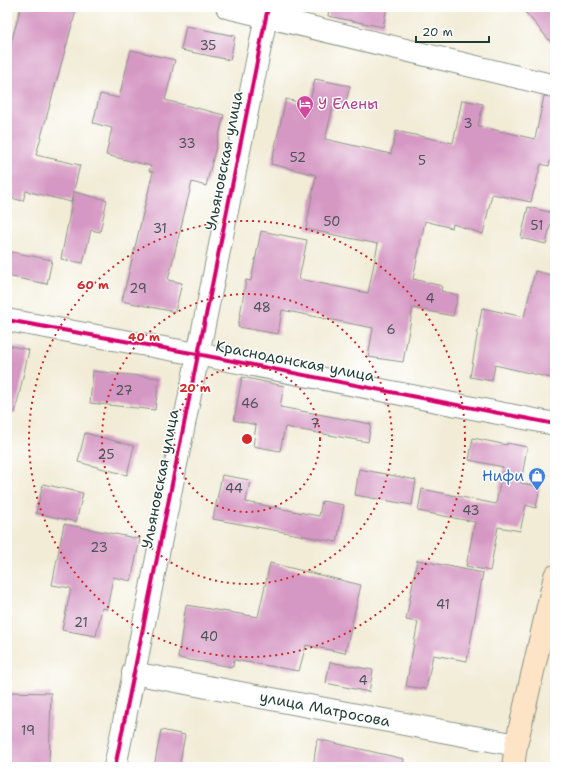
<svg xmlns="http://www.w3.org/2000/svg" width="562" height="774" font-family="'Shantell Sans',sans-serif">
	<style>
		.building { fill: #d597c3 }
		.lines { fill: none; stroke-linecap: round; stroke-linejoin: round }
		.street-casing { stroke: #889486; stroke-width: 24 }
		.secondary-casing { stroke: #889486; stroke-width: 24 }
		.street { stroke: #fff; stroke-width: 22 }
		.secondary { stroke: #fee4c6; stroke-width: 22 }
		.cycleway-casing { stroke: #fff; stroke-width: 6 }
		.cycleway { stroke: #d6006c; stroke-width: 4 }
		.ring { fill: none; stroke: #d62828; stroke-width: 2; stroke-dasharray: 2 4 }
		.labels { text-anchor: middle; stroke-width: 3; stroke-linejoin: round; paint-order: stroke }
		.number-label { font-size: 13px; fill: #4c5458 }
		.hotel-label { font-size: 15px; fill: #b23c85; stroke: #fff; text-anchor: start }
		.street-label { font-size: 15px; fill: #1f3d34; stroke: #fff }
		.shop-label { font-size: 15px; fill: #366cbe; stroke: #fff; text-anchor: end }
		.centre { fill: #d62828; stroke: #fff; stroke-width: 2 }
		.ring-label { font-size: 12px; text-anchor: middle; font-weight: bold; fill: #d62828; stroke: #fff; stroke-width: 3; stroke-linejoin: round; paint-order: stroke }
	</style>
	<rect width="100%" height="100%" fill="#fff"/>
	<filter id="ink" filterUnits="userSpaceOnUse"><feTurbulence type="fractalNoise" baseFrequency=".025" numOctaves="2"/><feDisplacementMap in="SourceGraphic" scale="8" xChannelSelector="R" yChannelSelector="G"/><feConvolveMatrix kernelMatrix="1 2 1 2 8 2 1 2 1" color-interpolation-filters="sRGB"/></filter>
	<filter id="wash" filterUnits="userSpaceOnUse"><feTurbulence type="fractalNoise" baseFrequency=".012" numOctaves="4" result="noise"/><feDisplacementMap in="SourceGraphic" scale="16" xChannelSelector="R" yChannelSelector="G"/><feGaussianBlur stdDeviation="0.9" result="paint"/><feColorMatrix in="noise" values="0 0 0 0 0 0 0 0 0 0 0 0 0 0 0 0 0 1.4 0 .05"/><feComposite in="paint" operator="in"/></filter>
	<g filter="url(#wash)">
		<rect width="100%" height="100%" fill="#f2ecd7"/>
		<g id="blocks">
			<path class="building" d="M 21,7 L 77,7 L 36,155 L 80,165 L 71,202 L 26,191 L 23,201 L 7,197 L 7,57 Z
				M 329,7 L 387,7 L 383,27 L 328,16 Z
				M 521,7 L 555,7 L 555,47 Z
				M 186,26 L 235,36 L 230,60 L 181,50 Z
				M 131,50 L 175,60 L 165,100 L 224,115 L 206,186 L 192,182 L 168,280 L 182,283 L 175,312 L 122,301 L 153,172 L 149,171 L 151,166 L 106,155 L 112,128 L 93,123 L 100,94 L 119,98 Z
				M 315,79 L 350,86 L 345,105 L 334,103 L 325,139 L 391,154 L 396,131 L 453,143 L 462,100 L 483,104 L 478,126 L 535,139 L 544,96 L 555,98 L 555,140 L 549,166 L 541,164 L 531,202 L 492,194 L 483,234 L 453,224 L 452,228 L 425,221 L 413,279 L 442,286 L 441,291 L 458,295 L 453,316 L 413,308 L 403,362 L 368,357 L 373,328 L 282,310 L 278,334 L 238,327 L 246,280 L 251,281 L 261,231 L 307,240 L 299,279 L 368,293 L 378,244 L 306,229 L 316,175 L 271,164 L 286,99 L 309,105 Z
				M 74,192 L 107,200 L 100,232 L 91,230 L 83,263 L 61,259 Z
				M 528,207 L 553,213 L 546,244 L 521,238 Z
				M 7,251 L 52,260 L 47,284 L 7,276 Z
				M 535,271 L 555,276 L 555,379 L 495,365 L 492,381 L 470,377 L 482,308 L 524,317 Z
				M 7,345 L 29,350 L 15,413 L 7,412 Z
				M 93,371 L 159,378 L 155,410 L 90,403 Z
				M 242,377 L 284,386 L 280,407 L 371,424 L 368,442 L 285,427 L 280,451 L 253,446 L 256,425 L 234,420 Z
				M 85,433 L 134,446 L 127,475 L 78,462 Z
				M 473,438 L 507,445 L 507,443 L 527,447 L 521,483 L 540,487 L 536,508 L 526,505 L 520,531 L 498,527 L 490,571 L 466,566 L 475,522 L 418,511 L 422,489 L 496,504 L 503,467 L 469,460 Z
				M 359,469 L 416,480 L 412,505 L 355,495 Z
				M 222,475 L 250,480 L 246,502 L 319,516 L 322,501 L 344,505 L 337,542 L 213,519 Z
				M 43,484 L 83,493 L 76,522 L 36,513 Z
				M 64,524 L 140,539 L 131,581 L 113,577 L 107,609 L 102,608 L 96,636 L 62,630 L 71,588 L 52,585 Z
				M 417,560 L 483,573 L 467,661 L 433,655 L 426,689 L 406,686 L 418,622 L 406,620 Z
				M 270,563 L 361,585 L 345,653 L 306,645 L 299,671 L 234,660 L 233,667 L 178,658 L 186,605 L 258,617 Z
				M 330,662 L 373,670 L 369,692 L 326,683 Z
				M 7,692 L 51,693 L 49,767 L 7,767 Z
				M 161,730 L 185,735 L 179,767 L 154,767 Z
				M 317,739 L 404,759 L 403,767 L 313,767 Z"/>
		</g>
	</g>
	<g filter="url(#ink)">
		<use href="#blocks" fill-opacity="0" stroke="#889486" stroke-width="1"/>
		<g class="lines">
			<g class="street-casing">
				<path id="street" d="M 227,7 L 555,86
					M 7,320 L 197,354 L 555,424
					M 133,673 L 516,745
					M 115,767 L 268,7"/>
			</g>
			<g class="secondary-casing">
				<path id="secondary" d="M 513,767 L 516,745 L 555,576"/>
			</g>
			<use href="#street" class="street"/>
			<use href="#secondary" class="secondary"/>
			<g class="cycleway-casing">
				<path id="cycleway" d="M 7,320 L 197,354 L 555,424
					M 115,767 L 268,7"/>
			</g>
			<use href="#cycleway" class="cycleway"/>
		</g>
	</g>
	<g class="ring">
		<circle cx="247" cy="439" r="73"/>
		<circle cx="247" cy="439" r="145"/>
		<circle cx="247" cy="439" r="218"/>
	</g>
	<defs>
		<g id="hotel-pin" transform="scale(0.9)"><path d="M0 17L-7.5 6A9.5 9.5 0 1 1 7.5 6Z" fill="#d1479c" stroke="#fff"/><path d="M-6-4.5h1.5V1H6V5H4.5V3h-9V5H-6ZM-4 0a1.8 1.8 0 1 1 3.6 0ZM.5 0V-2.5h3Q6-2.5 6 0Z" fill="#fff"/></g>
		<g id="shop-pin" transform="scale(0.9)"><path d="M0 17L-7.5 6A9.5 9.5 0 1 1 7.5 6Z" fill="#3f7fe0" stroke="#fff"/><path d="M-5-2.5h2.3a2.7 3.5 0 0 1 5.4 0H5L5.5 6h-11ZM-1.5-2.5h3a1.5 2.3 0 0 0-3 0Z" fill="#fff"/></g>
	</defs>
	<g fill-rule="evenodd">
		<use href="#hotel-pin" x="305" y="104"/>
		<use href="#shop-pin" x="537" y="476"/>
	</g>
	<g class="labels">
		<g class="number-label">
			<text x="208" y="50">35</text>
			<text x="468" y="128">3</text>
			<text x="187" y="148">33</text>
			<text x="298" y="162">52</text>
			<text x="422" y="165">5</text>
			<text x="332" y="226">50</text>
			<text x="537" y="230">51</text>
			<text x="160" y="233">31</text>
			<text x="138" y="293">29</text>
			<text x="430" y="303">4</text>
			<text x="262" y="312">48</text>
			<text x="391" y="334">6</text>
			<text x="124" y="395">27</text>
			<text x="250" y="408">46</text>
			<text x="315" y="428">7</text>
			<text x="106" y="459">25</text>
			<text x="234" y="493">44</text>
			<text x="471" y="515">43</text>
			<text x="99" y="552">23</text>
			<text x="443" y="609">41</text>
			<text x="81" y="627">21</text>
			<text x="209" y="641">40</text>
			<text x="363" y="685">4</text>
			<text x="28" y="735">19</text>
		</g>
		<g class="hotel-label">
			<text x="318" y="109">У Елены</text>
		</g>
		<g class="street-label">
			<text transform="translate(224 161) rotate(-79)" y="5">Ульяновская улица</text>
			<text transform="translate(295 361) rotate(11)" y="5">Краснодонская улица</text>
			<text transform="translate(160 479) rotate(-79)" y="5">Ульяновская улица</text>
			<text transform="translate(325 709) rotate(11)" y="5">улица Матросова</text>
		</g>
		<g class="shop-label">
			<text x="524" y="481">Нифи</text>
		</g>
	</g>
	<circle cx="247" cy="439" r="6" class="centre"/>
	<g class="ring-label">
		<text x="93" y="289">60 m</text>
		<text x="144" y="341">40 m</text>
		<text x="195" y="392">20 m</text>
	</g>
	<rect width="562" height="774" fill="none" stroke="#fff" stroke-width="24"/>
	<path d="M416 36v6h73v-6" fill="none" stroke="#1f3d34" stroke-width="2"/>
	<text x="422" y="36" font-size="12" fill="#1f3d34" stroke="#ffffff" stroke-width="3" paint-order="stroke">20 m</text>
</svg>
